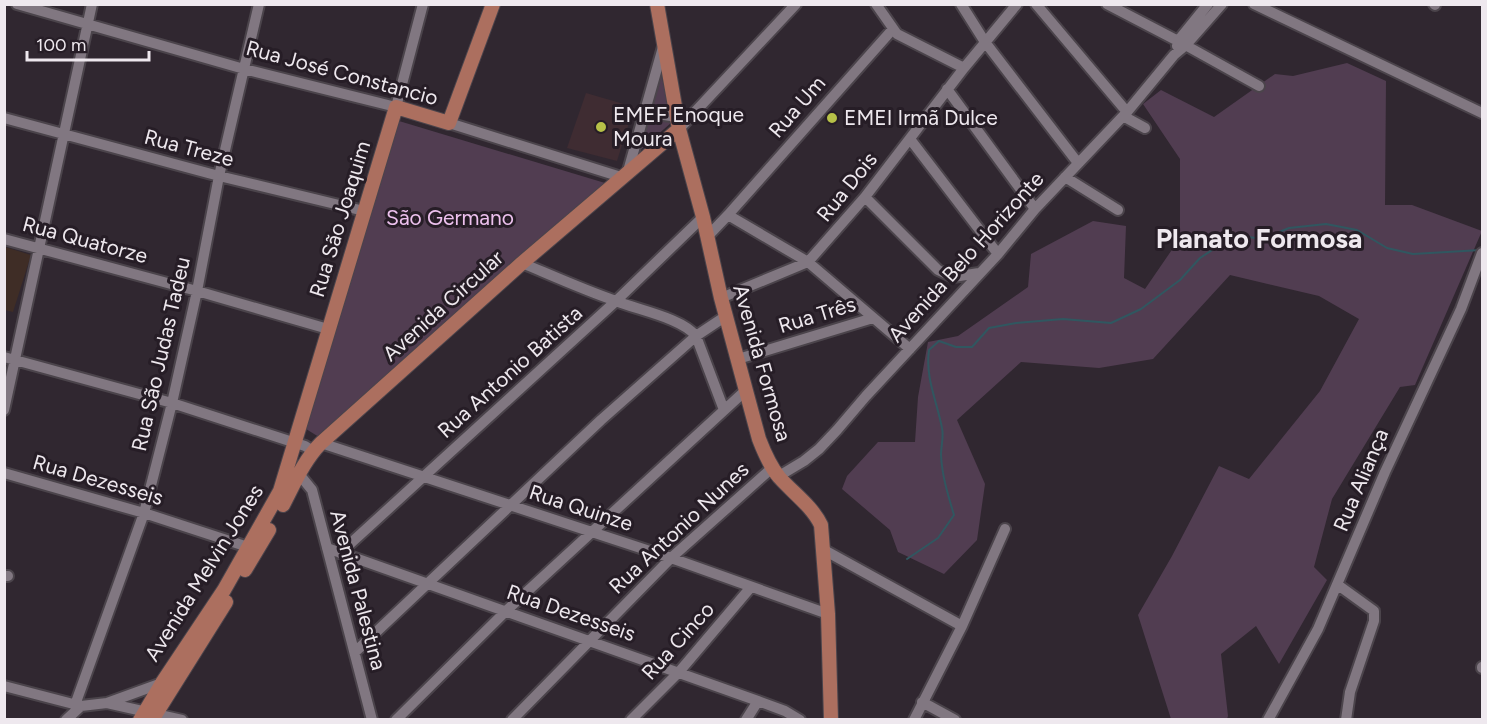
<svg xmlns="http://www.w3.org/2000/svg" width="1487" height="724" font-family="Figtree,sans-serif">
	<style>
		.education { fill: #3f2c32 }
		.medical { fill: #3f2d26 }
		.green { fill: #513d51 }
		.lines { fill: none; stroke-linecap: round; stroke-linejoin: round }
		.stream { stroke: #305760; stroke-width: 2 }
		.minor-casing { stroke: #4b444b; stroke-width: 14 }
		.major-casing { stroke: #4b444b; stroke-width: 16 }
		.minor { stroke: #817781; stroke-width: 10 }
		.major { stroke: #ac6f5f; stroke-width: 14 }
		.poi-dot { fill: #b7c148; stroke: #261d26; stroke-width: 2 }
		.labels { text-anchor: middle; stroke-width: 6; stroke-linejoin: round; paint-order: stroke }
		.street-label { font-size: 21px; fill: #eee8ee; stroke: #261d26 }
		.poi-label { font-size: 21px; fill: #eee8ee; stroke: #261d26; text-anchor: start }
		.park-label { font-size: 21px; fill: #edc1ee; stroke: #261d26 }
		.district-label { font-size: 27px; font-weight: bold; fill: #eee8ee; stroke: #261d26 }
	</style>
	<rect width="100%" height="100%" fill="#302730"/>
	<path class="education" d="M 586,93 L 634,107 L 617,161 L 567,148 Z"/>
	<path class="medical" d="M 5,247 L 31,255 L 13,312 L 5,310 Z"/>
	<path class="green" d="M 1347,63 L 1386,81 L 1385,205 L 1412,205 L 1482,231 L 1415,385 L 1400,387 L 1332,499 L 1314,567 L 1327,580 L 1279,664 L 1256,626 L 1221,654 L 1228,716 L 1227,719 L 1171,719 L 1138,615 L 1172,556 L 1219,466 L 1249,479 L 1320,391 L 1359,319 L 1319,296 L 1230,275 L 1153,359 L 1099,368 L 1021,362 L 957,420 L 985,484 L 977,540 L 944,574 L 898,552 L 890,530 L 842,489 L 847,476 L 878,442 L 915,442 L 918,397 L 928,342 L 958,336 L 1028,287 L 1031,254 L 1093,221 L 1126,226 L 1124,278 L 1145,289 L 1180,238 L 1180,159 L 1143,104 L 1161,90 L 1214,117 L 1275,74 L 1293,76 Z
		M 661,73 L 672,122 L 638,152 Z
		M 399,121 L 605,183 L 319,437 L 306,429 Z"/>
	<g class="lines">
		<path class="stream" d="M 907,559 L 938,538 L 954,515 C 948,495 942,476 941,455 C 941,446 944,437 942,428 C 937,401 925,378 929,350 L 939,341 L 956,347 L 972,347 L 989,328 L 1016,323 L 1063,319 L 1111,323 L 1141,309 L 1180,280 L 1200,258 L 1235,235 L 1262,239 L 1289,228 L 1326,224 L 1357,230 L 1387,248 L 1413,254 L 1481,250"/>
		<g class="minor-casing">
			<path id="minor" d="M 17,4 L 244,69 L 396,107 L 423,4
				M 876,4 L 897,34 L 964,68
				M 961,4 L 985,42 L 1078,163
				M 1036,4 L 1127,112
				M 1107,4 L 1178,41 L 1259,86
				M 1254,4 L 1482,113
				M 1434,4 L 1435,5
				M 1177,46 L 1178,41 L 1208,4
				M 947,89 L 1035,209
				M 645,112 L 677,117
				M 1123,116 L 1145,128
				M 4,118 L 219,176 L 364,211
				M 449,123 L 621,177
				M 679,129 L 796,4
				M 910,139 L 998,254
				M 628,171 L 663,47
				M 1065,177 L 1118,210
				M 865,197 L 938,270 L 953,277 L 979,273
				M 728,215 L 808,262 L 910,349
				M 707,237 L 728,215 L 892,30
				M 4,239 L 197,291 L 328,329
				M 522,263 C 553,276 584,290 616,301 C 638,310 682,318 696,336 L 724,410
				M 721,298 L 808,262 L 865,197 L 964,68 L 1017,4
				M 4,357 L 172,403 L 305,446 L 313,451
				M 738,359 L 873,318
				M 4,410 L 92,4
				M 321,443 L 671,558 L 828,614
				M 4,473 L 144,513 L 248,547
				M 299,474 L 312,490 L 372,720
				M 779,476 L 804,461 L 819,449 L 837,430 L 866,396 L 998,254 L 1035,209 L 1127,112 L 1174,55 L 1186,45 L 1222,4
				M 327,548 L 758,701 L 785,711 L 800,720
				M 824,550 L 962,626
				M 340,553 L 616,301 L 703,217
				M 4,576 L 8,576
				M 1338,585 L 1374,611 L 1374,621 L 1350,692 L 1346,720
				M 355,652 L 601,420 L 696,336 L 726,316
				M 1482,667 L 1482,668
				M 4,686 L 81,706 L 107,703 L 162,683
				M 922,702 L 955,720
				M 107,703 L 182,720
				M 75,705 L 144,513 L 172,403 L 197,291 L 219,176 L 259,4
				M 66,720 L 81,706
				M 396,720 L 506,611 L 745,391
				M 512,720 L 671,558 L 772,468
				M 631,720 L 679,672 L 751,587
				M 746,720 L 758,701
				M 914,720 L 962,626 L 1005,529
				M 1268,720 L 1318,629 L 1385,472 L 1461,309 L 1482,253"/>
		</g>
		<g class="major-casing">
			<path id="major" d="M 657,4 L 679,129 L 703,217 L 721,298 L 759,439 C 764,452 770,466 779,477 C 793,493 812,506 821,525 L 828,614 L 831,720
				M 283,505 C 294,484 304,460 321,443 L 522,263 L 679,129
				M 245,570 L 269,530
				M 140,720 L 162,683 L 224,590 L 280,491 L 396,107 L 449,123 L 493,4
				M 152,720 L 226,602"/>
		</g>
		<use href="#minor" class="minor"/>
		<use href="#major" class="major"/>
	</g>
	<g class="poi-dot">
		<circle cx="832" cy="118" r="6"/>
		<circle cx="601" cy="127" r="6"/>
	</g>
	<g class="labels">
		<g class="street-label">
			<text transform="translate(342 73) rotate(15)" y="7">Rua José Constancio</text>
			<text transform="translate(797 107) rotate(-49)" y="7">Rua Um</text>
			<text transform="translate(189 148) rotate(15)" y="7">Rua Treze</text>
			<text transform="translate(847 187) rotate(-51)" y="7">Rua Dois</text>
			<text transform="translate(340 219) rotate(-73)" y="7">Rua São Joaquim</text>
			<text transform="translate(85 240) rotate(15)" y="7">Rua Quatorze</text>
			<text transform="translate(966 257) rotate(-48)" y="7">Avenida Belo Horizonte</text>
			<text transform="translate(443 306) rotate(-42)" y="7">Avenida Circular</text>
			<text transform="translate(817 315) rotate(-17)" y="7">Rua Três</text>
			<text transform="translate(161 354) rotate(-77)" y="7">Rua São Judas Tadeu</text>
			<text transform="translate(762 363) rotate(74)" y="7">Avenida Formosa</text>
			<text transform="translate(510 372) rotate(-42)" y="7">Rua Antonio Batista</text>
			<text transform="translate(98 480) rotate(16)" y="7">Rua Dezesseis</text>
			<text transform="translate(1361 480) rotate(-67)" y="7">Rua Aliança</text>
			<text transform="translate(581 508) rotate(18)" y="7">Rua Quinze</text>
			<text transform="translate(679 528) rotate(-43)" y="7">Rua Antonio Nunes</text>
			<text transform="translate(204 573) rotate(-58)" y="7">Avenida Melvin Jones</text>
			<text transform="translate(358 590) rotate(75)" y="7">Avenida Palestina</text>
			<text transform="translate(571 613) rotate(19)" y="7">Rua Dezesseis</text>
			<text transform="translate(678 641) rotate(-48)" y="7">Rua Cinco</text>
		</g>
		<g class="poi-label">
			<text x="613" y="122">EMEF Enoque<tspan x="613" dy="24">Moura</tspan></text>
			<text x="844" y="125">EMEI Irmã Dulce</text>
		</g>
		<g class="park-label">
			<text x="450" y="225">São Germano</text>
		</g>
		<g class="district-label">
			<text x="1259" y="248">Planato Formosa</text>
		</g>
	</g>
	<rect width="1487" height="724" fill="none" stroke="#eee8ee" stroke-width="12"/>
	<path d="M27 51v9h122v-9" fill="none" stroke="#eee8ee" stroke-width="3"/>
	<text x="36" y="51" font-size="18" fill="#eee8ee" stroke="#261d26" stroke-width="4.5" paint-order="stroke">100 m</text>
</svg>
